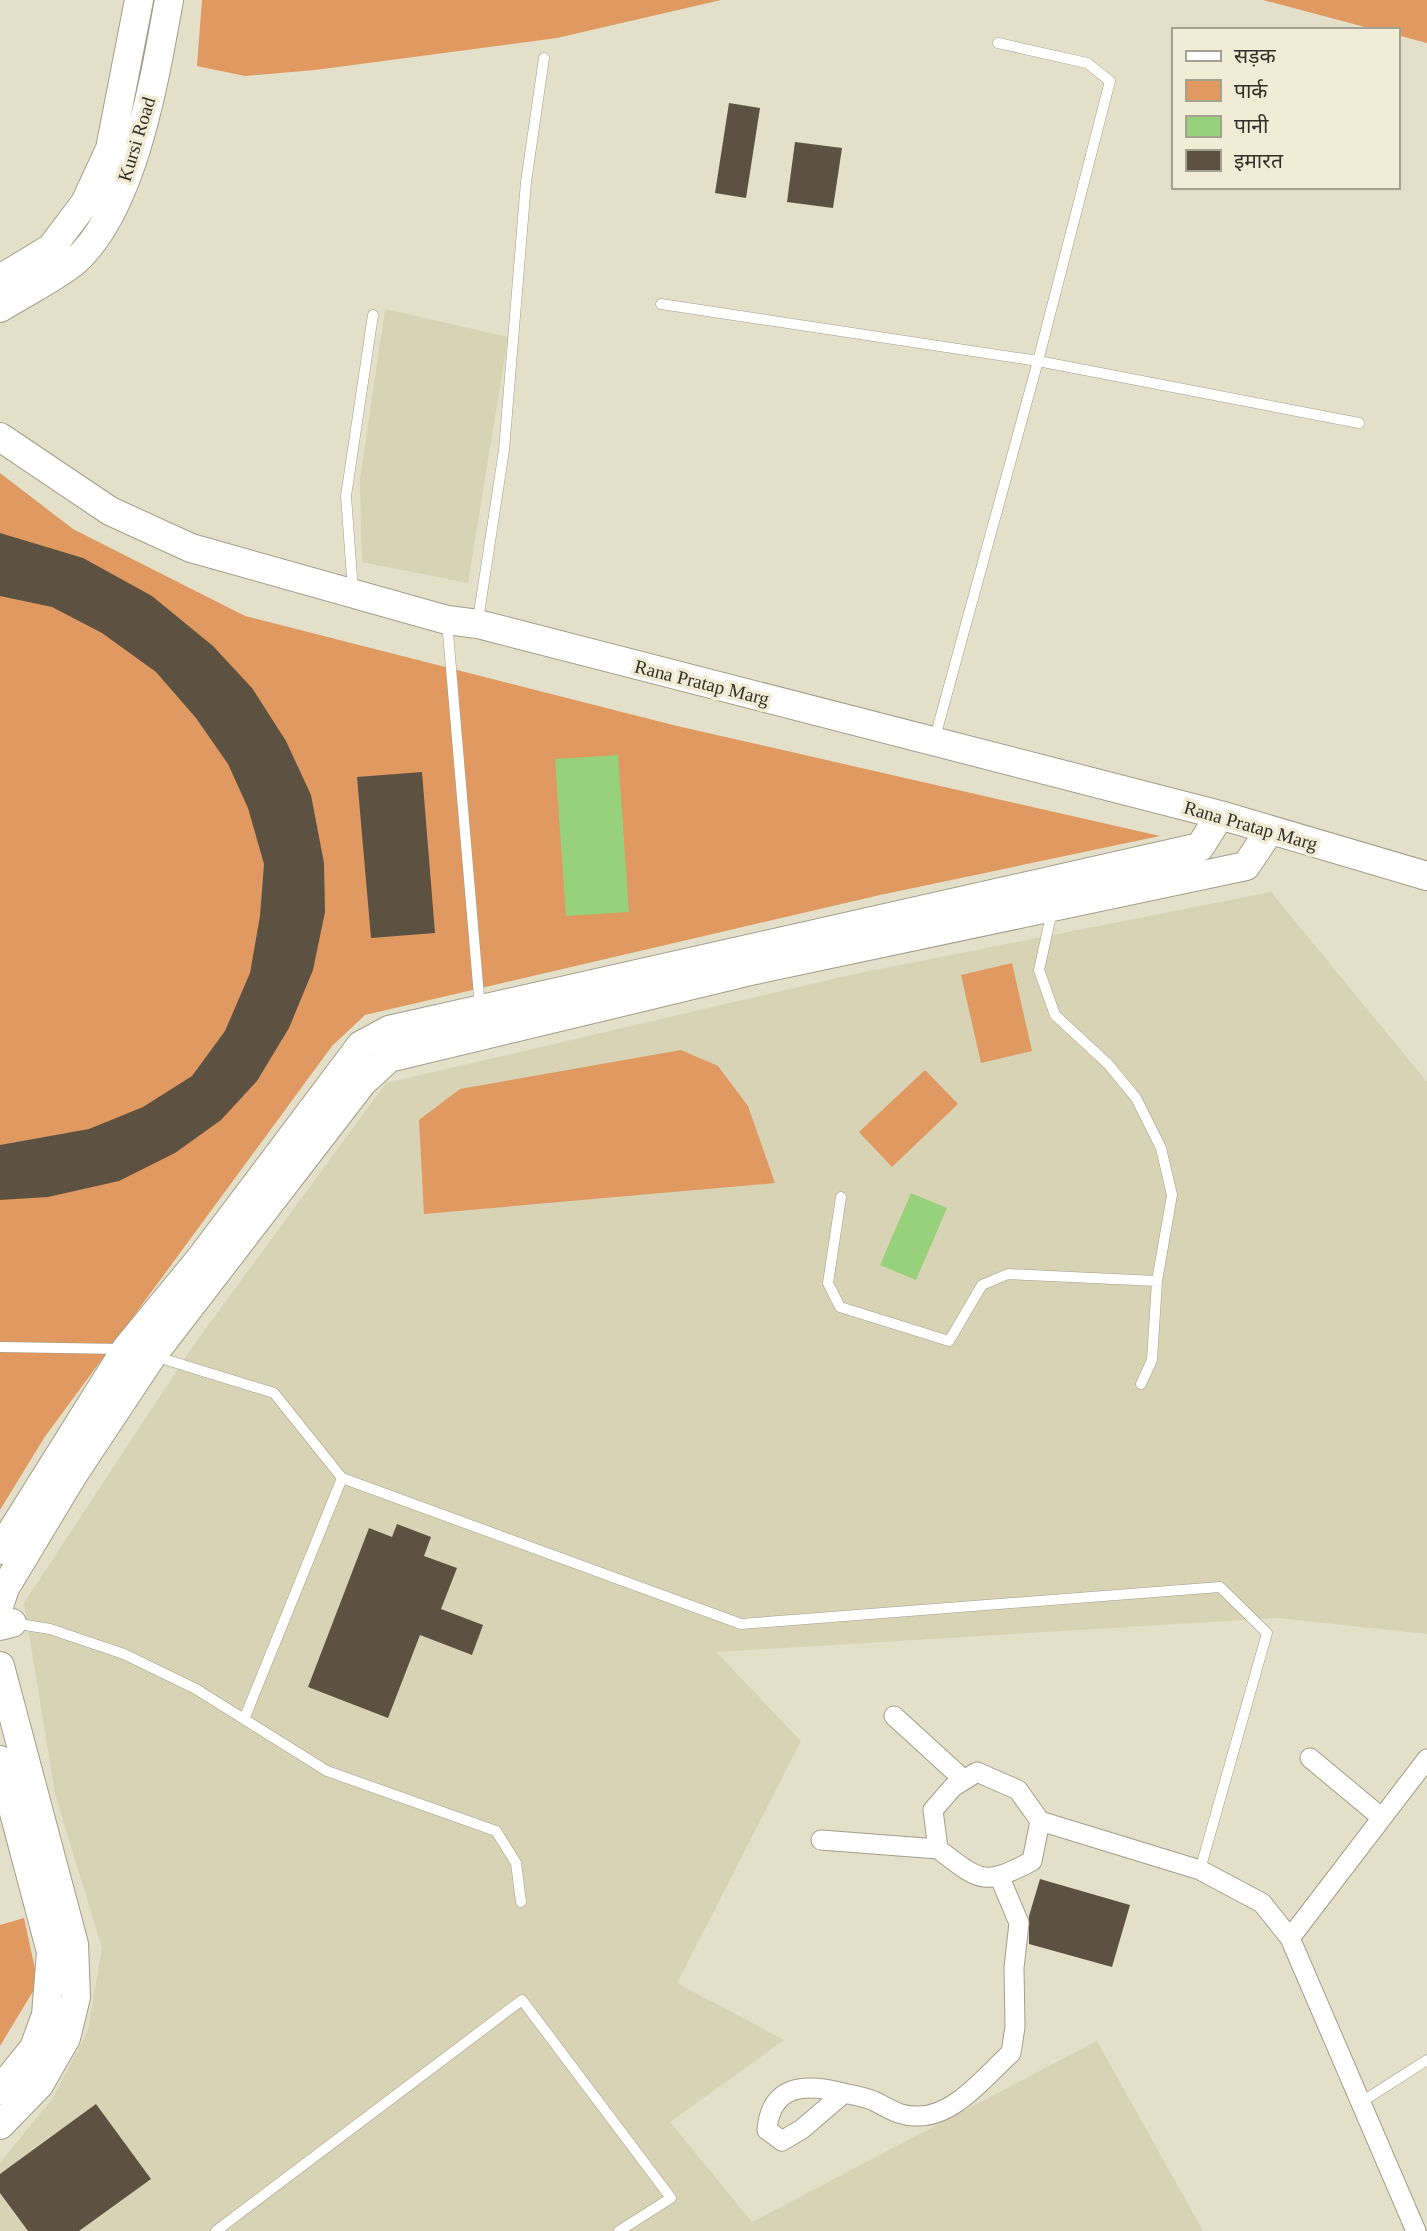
<svg xmlns="http://www.w3.org/2000/svg" width="1427" height="2231" font-family="'Times New Roman','Noto Sans Devanagari',serif">
	<style>
		.built { fill: #d9d3b5 }
		.green { fill: #e09961 }
		.water { fill: #98d17c }
		.building { fill: #5d5241 }
		.lines { fill: none; stroke-linecap: round; stroke-linejoin: round }
		.lane-casing { stroke: #a39e89; stroke-width: 11 }
		.street-casing { stroke: #a39e89; stroke-width: 21 }
		.secondary-casing { stroke: #a39e89; stroke-width: 30 }
		.lane { stroke: #fff; stroke-width: 10 }
		.street { stroke: #fff; stroke-width: 19 }
		.secondary { stroke: #fff; stroke-width: 28 }
		.labels { text-anchor: middle; stroke-width: 7; stroke-linejoin: round; paint-order: stroke }
		.street-label { font-size: 19px; fill: #323028; stroke: #f1ecd5 }
	</style>
	<rect width="100%" height="100%" fill="#e3dfc8"/>
	<path class="built" d="M 385,309 L 508,337 L 468,583 L 362,562 L 360,480 Z
		M 1271,892 L 1427,1082 L 1427,1634 L 1278,1618 L 716,1652 L 801,1741 L 677,1983 L 784,2040 L 670,2122 L 752,2222 L 1097,2041 L 1203,2231 L 0,2231 L 0,2163 L 53,2098 L 88,2030 L 102,1948 L 55,1794 L 24,1603 L 193,1346 L 386,1083 L 859,973 Z"/>
	<path class="green" d="M 202,0 L 721,0 L 557,38 L 315,70 L 245,76 L 197,66 Z
		M 1263,0 L 1427,0 L 1427,43 L 1397,35 L 1397,30 L 1376,30 Z
		M 0,473 L 73,529 L 245,616 L 677,726 L 1160,836 L 880,895 L 365,1015 L 332,1046 L 44,1438 L 0,1510 Z
		M 1012,963 L 1032,1051 L 981,1063 L 961,975 Z
		M 681,1050 L 718,1066 L 748,1106 L 775,1183 L 424,1214 L 419,1120 L 460,1089 Z
		M 925,1070 L 958,1104 L 892,1167 L 859,1132 Z
		M 24,1918 L 38,1983 L 0,2046 L 0,1925 Z"/>
	<path class="water" d="M 618,755 L 629,912 L 566,916 L 555,759 Z
		M 911,1193 L 947,1208 L 916,1280 L 880,1265 Z"/>
	<path class="building" d="M 729,103 L 760,108 L 746,198 L 715,193 Z
		M 795,142 L 842,148 L 833,208 L 787,202 Z
		M 0,533 L 83,558 L 152,596 L 213,646 L 252,688 L 286,741 L 311,795 L 324,863 L 325,912 L 313,970 L 289,1028 L 257,1081 L 221,1120 L 175,1153 L 119,1181 L 48,1197 L 0,1200 L 0,1145 L 89,1129 L 143,1107 L 192,1076 L 225,1031 L 250,973 L 260,916 L 264,864 L 248,808 L 228,764 L 196,718 L 156,672 L 102,633 L 52,607 L 0,596 Z
		M 422,772 L 435,933 L 371,938 L 357,777 Z
		M 397,1524 L 431,1537 L 424,1556 L 457,1568 L 441,1609 L 483,1625 L 472,1655 L 420,1635 L 388,1718 L 308,1687 L 369,1528 L 392,1537 Z
		M 1040,1879 L 1130,1905 L 1112,1967 L 1029,1944 L 1029,1916 Z
		M 96,2104 L 151,2179 L 79,2231 L 28,2231 L 0,2193 L 0,2174 Z"/>
	<g class="lines">
		<g class="lane-casing">
			<path id="lane" d="M 661,304 L 1038,361 L 1359,423
				M 353,591 L 346,496 L 373,315
				M 478,620 L 504,450 L 526,182 L 544,58
				M 447,621 L 480,1008
				M 934,741 L 1038,361 L 1110,81 L 1087,63 L 998,43
				M 1052,911 L 1039,970 L 1055,1015 L 1108,1064 L 1136,1098 L 1161,1148 L 1172,1195 L 1157,1281 L 1152,1360 L 1141,1384
				M 841,1197 L 828,1283 L 840,1307 L 949,1341 L 982,1285 L 1008,1274 L 1157,1281
				M 0,1347 L 122,1349
				M 154,1356 L 274,1393 L 342,1478 L 741,1624 L 1220,1587 L 1267,1633 L 1200,1870
				M 13,1623 L 50,1629 L 124,1654 L 196,1689 L 327,1771 L 496,1831 L 516,1863 L 521,1902
				M 245,1717 L 342,1478
				M 1360,2103 L 1427,2060
				M 216,2231 L 522,2000 L 671,2198 L 619,2231"/>
		</g>
		<g class="street-casing">
			<path id="street" d="M 894,1716 L 964,1780
				M 1310,1758 L 1382,1818
				M 1040,1821 L 1032,1861 C 983,1887 980,1881 938,1849 L 933,1810 L 953,1787 L 977,1772 L 1018,1790 L 1040,1821 L 1200,1870 L 1262,1903 L 1290,1938 L 1416,2231
				M 821,1840 L 938,1849
				M 1290,1938 L 1427,1759
				M 844,2093 L 802,2129 L 782,2141 L 767,2130 C 771,2084 806,2083 843,2093 C 853,2095 865,2097 874,2101 C 890,2109 900,2117 919,2116 C 955,2116 986,2075 1011,2053 L 1015,2027 L 1014,1968 L 1019,1923 L 1000,1878"/>
		</g>
		<g class="secondary-casing">
			<path id="secondary" d="M 0,279 L 51,248 L 85,203 L 110,149 L 139,0
				M 0,308 C 24,293 51,280 73,263 C 134,211 155,76 169,0
				M 0,437 L 110,511 L 191,548 L 447,620 L 478,624 L 1220,815 L 1427,876
				M 0,1550 L 126,1349 L 200,1259 L 361,1045 L 389,1030 L 1200,847 L 1220,815
				M 0,1603 L 5,1588 L 73,1475 L 152,1356 L 362,1083 L 389,1058 L 755,970 L 1246,866 L 1270,830
				M 0,1626 L 12,1623
				M 0,1666 L 74,1944 L 76,1997 L 66,2038 L 39,2085 L 0,2125
				M 0,1760 L 51,1952 L 46,2015 L 34,2048 L 0,2090"/>
		</g>
		<use href="#lane" class="lane"/>
		<use href="#street" class="street"/>
		<use href="#secondary" class="secondary"/>
	</g>
	<g class="labels">
		<g class="street-label">
			<text transform="translate(136 139) rotate(-73)" y="7">Kursi Road</text>
			<text transform="translate(702 682) rotate(14)" y="7">Rana Pratap Marg</text>
			<text transform="translate(1251 825) rotate(16)" y="7">Rana Pratap Marg</text>
		</g>
	</g>
	<rect x="1172" y="28" width="228" height="161" fill="#f1ecd5" stroke="#a5a190" stroke-width="2"/>
	<rect x="1186" y="51" width="35" height="10" fill="#ffffff" stroke="#a5a190" stroke-width="2"/>
	<text x="1234" y="63" font-size="21" fill="#323028">सड़क</text>
	<rect x="1186" y="80" width="35" height="21" fill="#e09961" stroke="#a5a190" stroke-width="2"/>
	<text x="1234" y="98" font-size="21" fill="#323028">पार्क</text>
	<rect x="1186" y="116" width="35" height="21" fill="#98d17c" stroke="#a5a190" stroke-width="2"/>
	<text x="1234" y="133" font-size="21" fill="#323028">पानी</text>
	<rect x="1186" y="150" width="35" height="21" fill="#5d5241" stroke="#a5a190" stroke-width="2"/>
	<text x="1234" y="168" font-size="21" fill="#323028">इमारत</text>
</svg>
